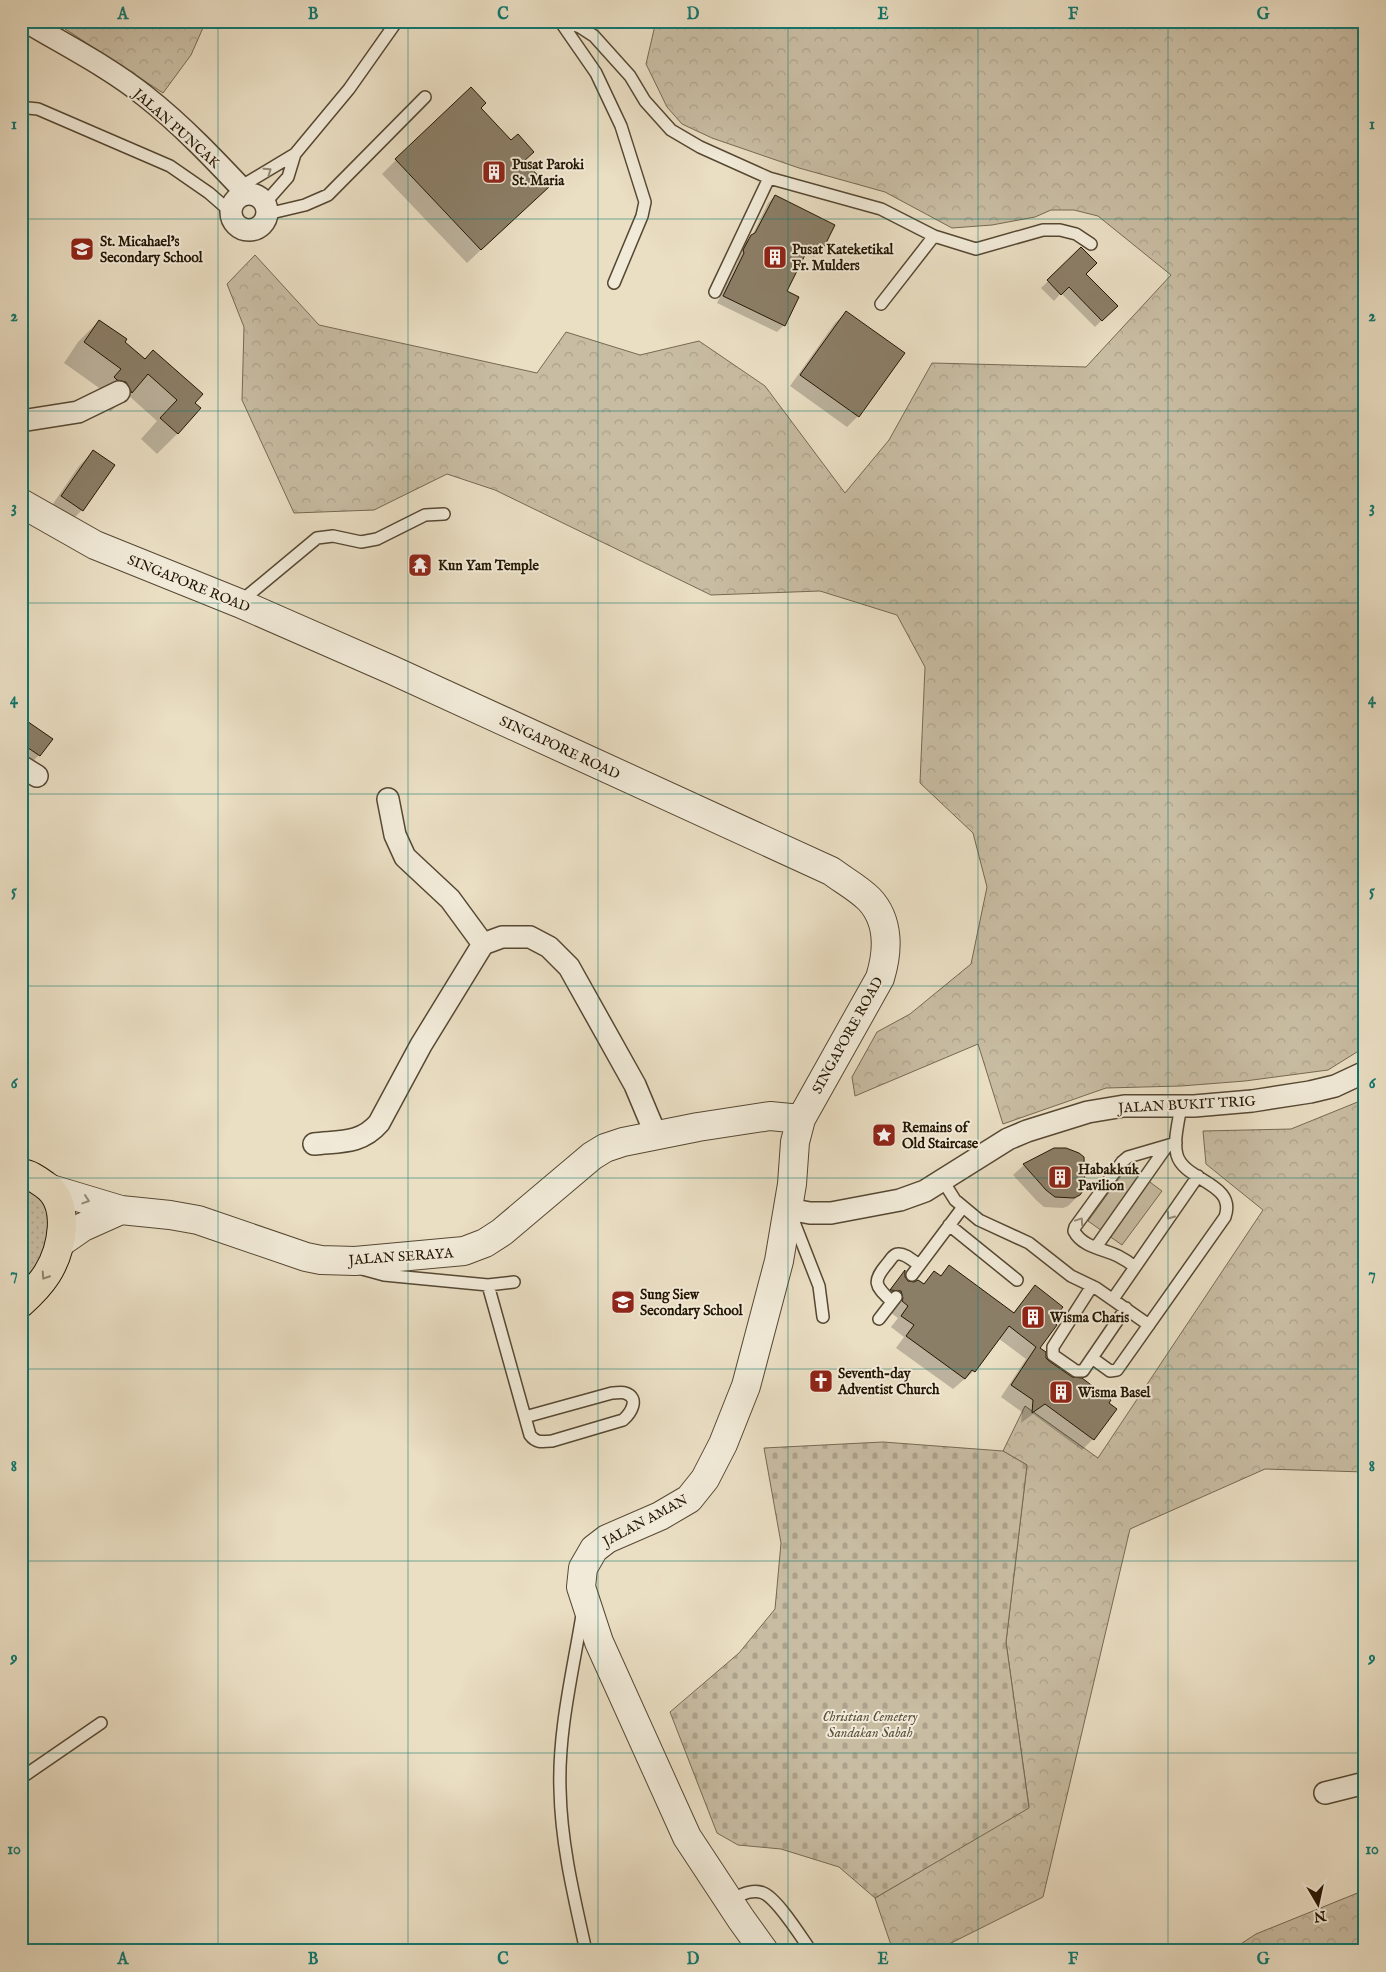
<svg xmlns="http://www.w3.org/2000/svg" width="1386" height="1972" font-family="'IM FELL English',serif">
	<style>
		.green { fill: url(#green-dots); stroke: #766952 }
		.forest { fill: url(#forest-crowns); stroke: #766952 }
		.cemetery { fill: url(#cemetery-stones); stroke: #766952 }
		.pitch { fill: #c8bca2; stroke: #766952 }
		.shadow { fill: #0003 }
		.building { fill: #8b7e67; stroke: #241603 }
		.lines { fill: none; stroke-linecap: round; stroke-linejoin: round }
		.service-casing { stroke: #564833; stroke-width: 14 }
		.minor-casing { stroke: #564833; stroke-width: 24 }
		.tertiary-casing { stroke: #564833; stroke-width: 30 }
		.trunk-casing { stroke: #241603; stroke-width: 30 }
		.service { stroke: #f1ead8; stroke-width: 11 }
		.minor { stroke: #f1ead8; stroke-width: 21 }
		.tertiary { stroke: #f1ead8; stroke-width: 28 }
		.trunk { stroke: #eadec3; stroke-width: 28 }
		.oneway { stroke: #958b78 }
		.oneway2 { stroke: #91846d }
		.grid { fill: none; stroke: #0f766e; stroke-width: 1; stroke-opacity: 0.55 }
		.labels { text-anchor: middle; stroke-width: 4; stroke-linejoin: round; paint-order: stroke }
		.street-label { font-size: 14px; fill: #241603; stroke: #f1ead8 }
		.poi-label { font-size: 14px; font-weight: bold; fill: #241603; stroke: #f1ead8; text-anchor: start }
		.park-label { font-size: 14px; font-style: italic; fill: #5d503b; stroke: #f1ead8 }
		.neatline { fill: none; stroke: #0f766e; stroke-width: 2 }
		.grid-label { font-size: 16px; text-anchor: middle; font-weight: bold; fill: #0f766e }
	</style>
	<defs>
		<pattern id="green-dots" width="8" height="8" patternUnits="userSpaceOnUse" patternTransform="scale(1.25)"><rect width="8" height="8" fill="#c8bca2"/><path d="M2 2h.1M6 6h.1" fill="none" stroke="#aca18a" stroke-width="1.8" stroke-linecap="round"/></pattern>
		<pattern id="forest-crowns" width="20" height="18" patternUnits="userSpaceOnUse" patternTransform="scale(1.25)"><rect width="20" height="18" fill="#c8bca2"/><path d="M2 6a3 3 0 1 1 6 0M12 15a3 3 0 1 1 6 0" fill="none" stroke="#aca18a"/></pattern>
		<pattern id="cemetery-stones" width="16" height="16" patternUnits="userSpaceOnUse" patternTransform="scale(1.25)"><rect width="16" height="16" fill="#c8bca2"/><path d="M2 7V4a2 2 0 0 1 4 0v3zM10 15v-3a2 2 0 0 1 4 0v3z" fill="#aca18a"/></pattern>
	</defs>
	<rect width="100%" height="100%" fill="#eadec3"/>
	<filter id="stains"><feTurbulence type="fractalNoise" baseFrequency=".004" numOctaves="4"/><feColorMatrix values="0 0 0 0 .2 0 0 0 0 .09 0 0 0 0 .02 0 0 0 .5 -.17"/></filter>
	<radialGradient id="worn" r=".72"><stop offset=".6" stop-color="#630" stop-opacity="0"/><stop offset="1" stop-color="#630" stop-opacity=".3"/></radialGradient>
	<path class="green" d="M 21,1185 L 45,1201 L 49,1227 L 46,1251 L 21,1289 Z"/>
	<path class="forest" d="M 53,21 L 206,21 L 191,55 L 163,93 Z
		M 656,21 L 1365,21 L 1365,1047 L 1328,1070 L 1245,1081 L 1181,1086 L 1106,1088 L 1003,1124 L 978,1044 L 855,1096 L 852,1077 L 877,1032 L 910,1014 L 971,964 L 987,887 L 973,833 L 920,783 L 925,667 L 897,615 L 820,591 L 711,595 L 495,490 L 447,474 L 374,510 L 294,513 L 242,400 L 244,327 L 227,284 L 255,255 L 319,325 L 537,373 L 566,332 L 640,355 L 699,341 L 765,386 L 845,493 L 889,440 L 932,363 L 1086,367 L 1171,275 L 1098,216 L 1074,210 L 1051,210 L 1035,217 L 992,225 L 952,228 L 885,192 L 799,168 L 712,138 L 682,124 L 667,107 L 646,64 Z
		M 1365,1099 L 1365,1472 L 1265,1469 L 1130,1529 L 1043,1897 L 935,1951 L 906,1951 L 891,1945 L 875,1898 L 1029,1807 L 1006,1642 L 1027,1465 L 1003,1451 L 1025,1406 L 1098,1458 L 1263,1210 L 1206,1164 L 1203,1131 L 1291,1129 Z
		M 1365,1890 L 1365,1951 L 1230,1951 L 1256,1934 Z"/>
	<path class="cemetery" d="M 883,1442 L 1003,1451 L 1027,1465 L 1006,1642 L 1029,1808 L 875,1898 L 839,1867 L 781,1849 L 738,1845 L 717,1833 L 670,1712 L 739,1653 L 775,1609 L 781,1543 L 764,1448 Z"/>
	<path class="pitch" d="M 1128,1166 L 1162,1191 L 1122,1245 L 1088,1221 Z"/>
	<path class="shadow" d="M 479,108 L 523,161 L 533,201 L 467,263 L 382,174 L 396,160 Z
		M 775,196 L 833,225 L 821,250 L 814,257 L 805,253 L 785,292 L 784,325 L 777,332 L 717,303 L 738,261 L 737,258 L 744,243 L 752,236 L 768,203 Z
		M 1081,249 L 1085,274 L 1116,306 L 1095,327 L 1061,293 L 1054,301 L 1041,288 Z
		M 846,313 L 903,353 L 858,416 L 847,427 L 790,386 L 835,323 Z
		M 99,321 L 193,403 L 178,433 L 157,454 L 141,439 L 157,421 L 128,395 L 110,412 L 102,390 L 64,363 L 78,342 Z
		M 93,452 L 82,510 L 68,524 L 48,511 L 79,466 Z
		M 21,558 L 26,561 L 21,567 Z
		M 21,718 L 39,755 L 21,773 Z
		M 1024,1165 L 1079,1195 L 1068,1206 L 1063,1208 L 1044,1207 L 1036,1200 L 1013,1175 Z
		M 950,1267 L 1012,1314 L 1035,1287 L 1051,1322 L 1038,1348 L 1093,1439 L 1082,1450 L 1033,1414 L 1021,1423 L 1022,1412 L 1001,1397 L 1026,1359 L 998,1338 L 974,1371 L 953,1389 L 896,1348 L 904,1337 L 891,1327 L 898,1318 L 891,1313 L 893,1310 L 890,1302 L 880,1301 L 904,1273 L 904,1278 L 907,1282 L 923,1285 L 935,1273 L 940,1277 Z"/>
	<path class="building" d="M 471,87 L 486,103 L 481,108 L 511,140 L 518,134 L 534,152 L 524,161 L 549,187 L 481,250 L 395,159 Z
		M 775,195 L 835,225 L 822,251 L 810,245 L 787,291 L 799,297 L 785,326 L 723,296 L 744,253 L 743,250 L 751,235 L 755,233 Z
		M 1081,247 L 1097,263 L 1086,274 L 1118,306 L 1102,321 L 1069,287 L 1061,295 L 1047,280 Z
		M 846,311 L 905,353 L 859,417 L 800,375 Z
		M 99,320 L 127,339 L 125,342 L 145,359 L 153,350 L 203,394 L 195,403 L 201,408 L 178,434 L 160,418 L 177,400 L 148,374 L 132,393 L 126,382 L 117,380 L 114,377 L 121,369 L 84,342 Z
		M 93,450 L 115,465 L 83,511 L 61,496 Z
		M 21,717 L 53,739 L 40,756 L 21,743 Z
		M 1054,1148 L 1066,1148 L 1079,1153 L 1084,1157 L 1085,1188 L 1080,1195 L 1074,1198 L 1055,1197 L 1046,1190 L 1023,1164 Z
		M 949,1265 L 1014,1313 L 1035,1285 L 1063,1307 L 1052,1321 L 1057,1325 L 1040,1348 L 1046,1352 L 1046,1358 L 1049,1361 L 1072,1377 L 1082,1378 L 1111,1400 L 1109,1403 L 1117,1409 L 1094,1440 L 1045,1404 L 1032,1413 L 1033,1400 L 1011,1385 L 1036,1347 L 1009,1326 L 975,1372 L 972,1370 L 965,1379 L 906,1336 L 914,1325 L 901,1316 L 908,1306 L 902,1301 L 903,1298 L 901,1291 L 890,1290 L 905,1270 L 905,1277 L 908,1281 L 914,1282 L 918,1280 L 924,1284 L 934,1271 L 941,1276 Z"/>
	<g class="lines">
		<g class="service-casing">
			<path id="service" d="M 560,21 L 596,73 L 621,126 L 645,202 L 642,216 L 614,283
				M 564,21 L 580,27 L 594,36 L 630,76 L 645,101 L 671,130 L 700,147 L 769,178 L 881,209 L 934,236 L 976,249 L 1043,230 L 1060,230 L 1076,234 L 1091,244
				M 21,110 L 28,108 L 38,109 L 170,166 L 209,193 L 232,213
				M 21,146 L 21,156
				M 240,187 L 295,154 L 349,89 L 397,21
				M 265,203 L 288,177 L 295,154
				M 267,214 L 305,205 L 328,195 L 425,97
				M 715,292 L 769,178
				M 881,304 L 934,236
				M 240,602 L 317,538 L 333,536 L 361,542 L 377,539 L 425,515 L 444,514
				M 943,1181 L 955,1200 L 979,1220 L 1029,1243 L 1071,1276 L 1096,1288 L 1149,1325
				M 792,1217 L 819,1286 L 823,1317
				M 949,1225 L 1017,1280
				M 1096,1247 L 1167,1146
				M 1135,1267 C 1130,1263 1124,1259 1118,1256 C 1104,1249 1082,1247 1074,1231 L 1075,1227 L 1122,1162 L 1128,1157 L 1176,1143
				M 362,1269 L 384,1275 L 488,1285 L 514,1282
				M 912,1275 L 963,1207
				M 488,1285 L 530,1435 C 536,1443 542,1442 552,1441 L 623,1420 C 630,1414 641,1398 625,1393 C 622,1392 616,1393 612,1393 L 525,1417
				M 1092,1286 L 1053,1347 L 1053,1355 L 1076,1371 L 1083,1371 L 1126,1308
				M 1113,1299 L 1198,1176
				M 892,1302 C 876,1286 871,1283 887,1264 C 890,1261 893,1254 898,1254 C 905,1253 913,1261 919,1265
				M 879,1319 L 896,1297
				M 1092,1358 L 1110,1371 L 1117,1370 L 1225,1217 C 1237,1183 1184,1181 1177,1155 C 1173,1140 1179,1121 1181,1105
				M 582,1615 C 573,1671 558,1731 560,1789 C 561,1844 574,1897 586,1951
				M 21,1778 L 101,1723
				M 729,1900 C 739,1896 752,1888 763,1893 C 777,1898 801,1937 811,1951"/>
		</g>
		<g class="minor-casing">
			<path id="minor" d="M 25,21 C 65,45 109,67 145,96 C 182,125 215,160 247,194
				M231 212a18 18 0 1 1 36 0a18 18 0 1 1-36 0Z
				M 21,421 L 78,412 L 119,392
				M 21,766 L 37,776
				M 388,799 L 395,835 L 405,857 L 450,899 L 483,944
				M 314,1144 C 340,1141 361,1144 379,1123 L 421,1045 L 483,944 L 502,937 L 530,937 L 549,947 L 569,967 L 635,1085 L 656,1135
				M 788,1209 L 810,1213 L 831,1213 L 900,1200 L 925,1191 L 1008,1139 L 1027,1131 L 1088,1112 L 1124,1106 L 1194,1106 L 1252,1101 L 1310,1092 L 1335,1086 L 1365,1072
				M 1325,1793 L 1365,1783"/>
		</g>
		<g class="tertiary-casing">
			<path id="tertiary" d="M 21,503 L 95,545 L 239,603 L 392,670 L 831,871 C 843,880 858,888 869,899 C 890,921 888,952 880,978 L 801,1119 L 795,1142 L 792,1184 L 779,1261 L 746,1386 L 723,1444 L 705,1479 L 689,1499 L 660,1516 L 607,1539 L 594,1549 L 583,1568 L 581,1587 L 599,1642 L 687,1837 L 741,1919 L 764,1951
				M 51,1189 L 121,1210 L 170,1215 L 198,1220 L 306,1257 L 321,1260 L 355,1261 L 464,1251 L 485,1243 L 502,1232 L 592,1156 L 605,1148 L 623,1142 L 698,1127 L 770,1116 L 801,1119
				M 60,1243 L 83,1227 L 121,1210"/>
		</g>
		<g class="trunk-casing">
			<path id="trunk" d="M 21,1173 C 30,1174 38,1180 45,1185 C 72,1204 62,1250 47,1274 C 40,1285 31,1294 21,1303"/>
		</g>
		<use href="#service" class="service"/>
		<use href="#minor" class="minor"/>
		<use href="#tertiary" class="tertiary"/>
		<use href="#trunk" class="trunk"/>
	</g>
	<defs><path id="oneway-chevron" d="M-2-3.5L2.5 0L-2 3.5" fill="none" stroke-width="1.6" stroke-linecap="round" stroke-linejoin="round" transform="scale(1.25)"/></defs>
	<g class="oneway">
		<use href="#oneway-chevron" transform="translate(268 171) rotate(-35)"/>
		<use href="#oneway-chevron" transform="translate(86 1200) rotate(18)"/>
		<use href="#oneway-chevron" transform="translate(1170 1216) rotate(125)"/>
		<use href="#oneway-chevron" transform="translate(1080 1221) rotate(-56)"/>
	</g>
	<use class="oneway2" href="#oneway-chevron" transform="translate(45 1276) rotate(123)"/>
	<path class="grid" d="M 218,21 L 218,1951M 408,21 L 408,1951M 598,21 L 598,1951M 788,21 L 788,1951M 978,21 L 978,1951M 1168,21 L 1168,1951M 21,219 L 1365,219M 21,411 L 1365,411M 21,603 L 1365,603M 21,794 L 1365,794M 21,986 L 1365,986M 21,1178 L 1365,1178M 21,1369 L 1365,1369M 21,1561 L 1365,1561M 21,1753 L 1365,1753"/>
	<defs>
		<g id="building-square" transform="scale(1.25)"><rect x="-9" y="-9" width="18" height="18" rx="4" fill="#8f2418" stroke="#f1ead8"/><path d="M-4-6H4V6H1V3H-1V6H-4ZM-2.5-4.3h1.7v1.8h-1.7ZM.8-4.3h1.7v1.8H.8ZM-2.5-1h1.7V.8h-1.7ZM.8-1h1.7V.8H.8Z" fill="#fff"/></g>
		<g id="school-square" transform="scale(1.25)"><rect x="-9" y="-9" width="18" height="18" rx="4" fill="#8f2418" stroke="#f1ead8"/><path d="M0-5L7-2L0 1L-7-2ZM-4 1L0 2.5L4 1V4Q0 6-4 4Z" fill="#fff"/></g>
		<g id="temple-square" transform="scale(1.25)"><rect x="-9" y="-9" width="18" height="18" rx="4" fill="#8f2418" stroke="#f1ead8"/><path d="M0-6L5-2H3V0L6.5 2.5H4V6H1.5V3h-3V6H-4V2.5H-6.5L-3 0V-2H-5Z" fill="#fff"/></g>
		<g id="sight-square" transform="scale(1.25)"><rect x="-9" y="-9" width="18" height="18" rx="4" fill="#8f2418" stroke="#f1ead8"/><path d="M0-6L1.8-2.2L6-1.7L2.9 1.2L3.7 5.4L0 3.3L-3.7 5.4L-2.9 1.2L-6-1.7L-1.8-2.2Z" fill="#fff"/></g>
		<g id="church-square" transform="scale(1.25)"><rect x="-9" y="-9" width="18" height="18" rx="4" fill="#8f2418" stroke="#f1ead8"/><path d="M-1.2-6h2.4v3.5h3.3v2.4h-3.3V6h-2.4V-.1h-3.3v-2.4h3.3Z" fill="#fff"/></g>
	</defs>
	<g fill-rule="evenodd">
		<use href="#building-square" x="494" y="172"/>
		<use href="#school-square" x="82" y="249"/>
		<use href="#building-square" x="775" y="257"/>
		<use href="#temple-square" x="420" y="565"/>
		<use href="#sight-square" x="884" y="1135"/>
		<use href="#building-square" x="1060" y="1177"/>
		<use href="#school-square" x="623" y="1302"/>
		<use href="#building-square" x="1033" y="1317"/>
		<use href="#church-square" x="821" y="1381"/>
		<use href="#building-square" x="1061" y="1392"/>
	</g>
	<g class="labels">
		<g class="street-label">
			<text transform="translate(177 128) rotate(42)" y="5">JALAN PUNCAK</text>
			<text transform="translate(189 583) rotate(22)" y="5">SINGAPORE ROAD</text>
			<text transform="translate(560 747) rotate(25)" y="5">SINGAPORE ROAD</text>
			<text transform="translate(847 1035) rotate(-61)" y="5">SINGAPORE ROAD</text>
			<text transform="translate(1187 1104) rotate(-3)" y="5">JALAN BUKIT TRIG</text>
			<text transform="translate(401 1256) rotate(-4)" y="5">JALAN SERAYA</text>
			<text transform="translate(645 1520) rotate(-28)" y="5">JALAN AMAN</text>
		</g>
		<g class="poi-label">
			<text x="512" y="169">Pusat Paroki<tspan x="512" dy="16">St. Maria</tspan></text>
			<text x="100" y="246">St. Micahael's<tspan x="100" dy="16">Secondary School</tspan></text>
			<text x="792" y="254">Pusat Kateketikal<tspan x="792" dy="16">Fr. Mulders</tspan></text>
			<text x="438" y="570">Kun Yam Temple</text>
			<text x="902" y="1132">Remains of<tspan x="902" dy="16">Old Staircase</tspan></text>
			<text x="1078" y="1174">Habakkuk<tspan x="1078" dy="16">Pavilion</tspan></text>
			<text x="640" y="1299">Sung Siew<tspan x="640" dy="16">Secondary School</tspan></text>
			<text x="1050" y="1322">Wisma Charis</text>
			<text x="838" y="1378">Seventh-day<tspan x="838" dy="16">Adventist Church</tspan></text>
			<text x="1078" y="1397">Wisma Basel</text>
		</g>
		<g class="park-label">
			<text x="870" y="1721">Christian Cemetery<tspan x="870" dy="16">Sandakan Sabah</tspan></text>
		</g>
	</g>
	<rect width="1386" height="1972" fill="none" stroke="#eadec3" stroke-width="55"/>
	<g transform="translate(1318 1904) rotate(171)" stroke="#f1ead8" stroke-width="4" paint-order="stroke">
	<path d="M0-4L9 19L0 12L-9 19Z" fill="#241603"/>
	<text y="-8" font-size="14" font-weight="bold" text-anchor="middle" fill="#241603">N</text>
	</g>
	<rect x="28" y="28" width="1330" height="1916" class="neatline"/>
	<g class="grid-label">
		<text x="123" y="19">A</text>
		<text x="313" y="19">B</text>
		<text x="503" y="19">C</text>
		<text x="693" y="19">D</text>
		<text x="883" y="19">E</text>
		<text x="1073" y="19">F</text>
		<text x="1263" y="19">G</text>
		<text x="14" y="129">1</text>
		<text x="1372" y="129">1</text>
		<text x="14" y="321">2</text>
		<text x="1372" y="321">2</text>
		<text x="14" y="512">3</text>
		<text x="1372" y="512">3</text>
		<text x="14" y="704">4</text>
		<text x="1372" y="704">4</text>
		<text x="14" y="896">5</text>
		<text x="1372" y="896">5</text>
		<text x="14" y="1088">6</text>
		<text x="1372" y="1088">6</text>
		<text x="14" y="1279">7</text>
		<text x="1372" y="1279">7</text>
		<text x="14" y="1471">8</text>
		<text x="1372" y="1471">8</text>
		<text x="14" y="1663">9</text>
		<text x="1372" y="1663">9</text>
		<text x="14" y="1854">10</text>
		<text x="1372" y="1854">10</text>
		<text x="123" y="1964">A</text>
		<text x="313" y="1964">B</text>
		<text x="503" y="1964">C</text>
		<text x="693" y="1964">D</text>
		<text x="883" y="1964">E</text>
		<text x="1073" y="1964">F</text>
		<text x="1263" y="1964">G</text>
	</g>
	<rect width="100%" height="100%" filter="url(#stains)"/>
	<rect width="100%" height="100%" fill="url(#worn)"/>
</svg>
